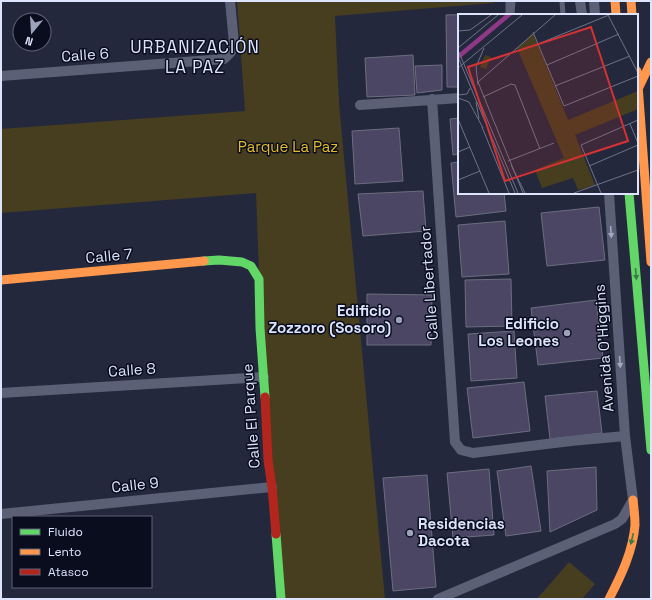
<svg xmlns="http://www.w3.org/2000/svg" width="652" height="600" font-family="'Space Grotesk',sans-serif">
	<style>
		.green { fill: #473d1f }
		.building { fill: #4a4664; stroke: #6d6d80 }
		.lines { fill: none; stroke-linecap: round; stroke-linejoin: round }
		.lane { stroke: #5b6076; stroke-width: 5 }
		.street { stroke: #5b6076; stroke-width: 10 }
		.fast { stroke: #63d668; stroke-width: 9 }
		.slow { stroke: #ff974d; stroke-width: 9 }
		.jam { stroke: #b3261e; stroke-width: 9 }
		.oneway { fill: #a2a9c0 }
		.oneway2 { fill: #3a7c46 }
		.poi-dot { fill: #9ca2b9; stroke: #090d1d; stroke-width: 1.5 }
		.labels { text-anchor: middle; stroke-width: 3; stroke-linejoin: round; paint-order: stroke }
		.street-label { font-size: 15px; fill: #dde4fd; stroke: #090d1d }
		.park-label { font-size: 15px; fill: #e5bd2a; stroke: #090d1d }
		.poi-label { font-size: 15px; font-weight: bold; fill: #dde4fd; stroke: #090d1d; text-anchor: end }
		.quarter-label { font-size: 17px; letter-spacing: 1px; fill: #dde4fd; stroke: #090d1d }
		.inset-road { fill: none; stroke: #6e7389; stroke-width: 1 }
		.view { fill: #d63133; fill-opacity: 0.15; stroke: #d63133; stroke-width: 2 }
		.inset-edge { fill: none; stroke: #dde4fd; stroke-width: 2 }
	</style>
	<rect width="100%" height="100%" fill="#24283c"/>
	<path class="green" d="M 237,1 L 493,1 L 493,3 L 335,16 L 339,103 L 385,599 L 282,599 L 261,328 L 256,193 L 1,213 L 1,129 L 245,111 Z
		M 569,562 L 595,584 L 582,599 L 537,599 Z"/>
	<path class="building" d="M 493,14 L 459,15 L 459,87 L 447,87 L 446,15 Z
		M 413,55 L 415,95 L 367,97 L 365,58 Z
		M 442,65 L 442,90 L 417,93 L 415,66 Z
		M 459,118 L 459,154 L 453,155 L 450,119 Z
		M 399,128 L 403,181 L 355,184 L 352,131 Z
		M 459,162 L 459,193 L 504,193 L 506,211 L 456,217 L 451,163 Z
		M 423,191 L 426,231 L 363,236 L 358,194 Z
		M 599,207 L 605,260 L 547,266 L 541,213 Z
		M 505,221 L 509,274 L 462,277 L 458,225 Z
		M 511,279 L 512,326 L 466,327 L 465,280 Z
		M 367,294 L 432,295 L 431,345 L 367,345 Z
		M 596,300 L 603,358 L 538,365 L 531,308 Z
		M 514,331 L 517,378 L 471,381 L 468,334 Z
		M 524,382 L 530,431 L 473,438 L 467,388 Z
		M 597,391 L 602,433 L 550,439 L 545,396 Z
		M 531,466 L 541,531 L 506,536 L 497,471 Z
		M 596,467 L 597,510 L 550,532 L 547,471 Z
		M 489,469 L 494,535 L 453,538 L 447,473 Z
		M 427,475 L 436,587 L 393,591 L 383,478 Z"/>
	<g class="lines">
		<path class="lane" d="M 562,1 L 563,15
			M 508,15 L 508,1
			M 512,15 L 513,1"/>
		<path class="street" d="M 580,1 L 582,15
			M 594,1 L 595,15
			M 1,76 L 224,59 L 231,52 L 234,43 L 230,1
			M 432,99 L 455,442 L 461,450 L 473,453 L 571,441 L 625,436
			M 360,105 L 459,98
			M 1,393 L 264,377
			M 1,514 L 272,487
			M 438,599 L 615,524 L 622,519 L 633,500 L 625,436 L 609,193"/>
		<path class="fast" d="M 629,193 L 651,450
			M 204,261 L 219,260 L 242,262 L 251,266 L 259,279 L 260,328 L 265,397
			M 276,534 L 281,599"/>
		<path class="slow" d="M 615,1 L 616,15
			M 631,1 L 632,15
			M 637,71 L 651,262
			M 639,87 L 651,62
			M 1,280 L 204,261
			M 609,599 C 621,576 633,551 635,525 C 635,517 634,508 633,500"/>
		<path class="jam" d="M 265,397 L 268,460 L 272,487 L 276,534"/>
	</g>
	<defs><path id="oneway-solid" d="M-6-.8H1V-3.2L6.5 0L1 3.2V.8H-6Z"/></defs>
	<g class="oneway">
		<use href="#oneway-solid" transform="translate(611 232) rotate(86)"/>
		<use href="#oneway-solid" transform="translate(620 362) rotate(86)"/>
	</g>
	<g class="oneway2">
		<use href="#oneway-solid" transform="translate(636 274) rotate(85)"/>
		<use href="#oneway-solid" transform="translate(632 539) rotate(103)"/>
	</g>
	<g class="poi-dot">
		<circle cx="399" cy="320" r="4"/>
		<circle cx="567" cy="333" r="4"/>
		<circle cx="410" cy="533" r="4"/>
	</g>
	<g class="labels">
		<g class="street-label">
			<text transform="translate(85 55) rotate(-4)" y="5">Calle 6</text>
			<text transform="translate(109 256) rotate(-5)" y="5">Calle 7</text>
			<text transform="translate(429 283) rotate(-94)" y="5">Calle Libertador</text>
			<text transform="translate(604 348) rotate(-94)" y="5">Avenida O'Higgins</text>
			<text transform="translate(132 370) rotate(-4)" y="5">Calle 8</text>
			<text transform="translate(251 416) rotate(-94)" y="5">Calle El Parque</text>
			<text transform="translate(135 485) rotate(-6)" y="5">Calle 9</text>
		</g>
		<g class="park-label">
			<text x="288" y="152">Parque La Paz</text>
		</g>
		<g class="poi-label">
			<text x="391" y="316">Edificio<tspan x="391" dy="17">Zozzoro (Sosoro)</tspan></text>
			<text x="559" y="329">Edificio<tspan x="559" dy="17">Los Leones</tspan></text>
			<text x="418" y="529" text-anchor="start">Residencias<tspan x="418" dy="17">Dacota</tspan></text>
		</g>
		<g class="quarter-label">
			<text x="195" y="53">URBANIZACIÓN<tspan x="195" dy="20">LA PAZ</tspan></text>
		</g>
	</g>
	<g transform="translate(458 14)">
		<rect width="180" height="180" fill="#24283c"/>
		<path d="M 75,19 L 110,106 L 180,77 L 180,95 L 117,121 L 137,171 L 120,176 L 115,164 L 84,174 L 77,156 L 106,144 L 59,34 ZM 27,41 L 33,43 L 28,55 L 22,53 Z" fill="#473d1f"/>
		<path d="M 47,1 L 54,1 L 0,46 L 0,40 Z" fill="#8f3888"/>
		<path class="inset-road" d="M 150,1 L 180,59M 0,17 L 12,16 L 33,1M 75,18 L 106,92 L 180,62M 80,30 L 151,1M 0,34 L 40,1M 0,36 L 60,179M 0,43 L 57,179M 89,51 L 161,20M 0,54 L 64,1M 20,71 L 18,53 L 26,34M 97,72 L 172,42M 0,81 L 9,80 L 12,74M 25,83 L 53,70 L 57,71 L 82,135M 0,84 L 11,88 L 25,114M 18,88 L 21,105M 0,105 L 31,179M 172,110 L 180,129M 24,113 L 51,179M 0,138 L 12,133M 50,147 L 96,129M 53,151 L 67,179M 131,152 L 180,131M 0,166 L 22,157M 65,179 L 20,68 L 97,1M 116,179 L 180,156M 143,179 L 123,131 L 180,106"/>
		<path class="view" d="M 133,13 L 170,127 L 47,167 L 10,53 Z"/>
		<rect width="180" height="180" class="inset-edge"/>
	</g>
	<rect width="652" height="600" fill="none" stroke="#dde4fd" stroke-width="4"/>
	<rect x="12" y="516" width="140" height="72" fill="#090d1d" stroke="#5e6377"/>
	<rect x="20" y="529" width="20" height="6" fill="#63d668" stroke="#5e6377"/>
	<text x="48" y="536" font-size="12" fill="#dde4fd">Fluido</text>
	<rect x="20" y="549" width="20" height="6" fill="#ff974d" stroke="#5e6377"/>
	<text x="48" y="556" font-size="12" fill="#dde4fd">Lento</text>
	<rect x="20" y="569" width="20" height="6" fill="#b3261e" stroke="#5e6377"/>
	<text x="48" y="576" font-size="12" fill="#dde4fd">Atasco</text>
	<g transform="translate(32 32) rotate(198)"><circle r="19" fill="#090d1d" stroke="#5e6377"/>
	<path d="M0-3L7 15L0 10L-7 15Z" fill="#9ca2b9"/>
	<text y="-6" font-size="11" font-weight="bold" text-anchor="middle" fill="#dde4fd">N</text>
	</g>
</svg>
